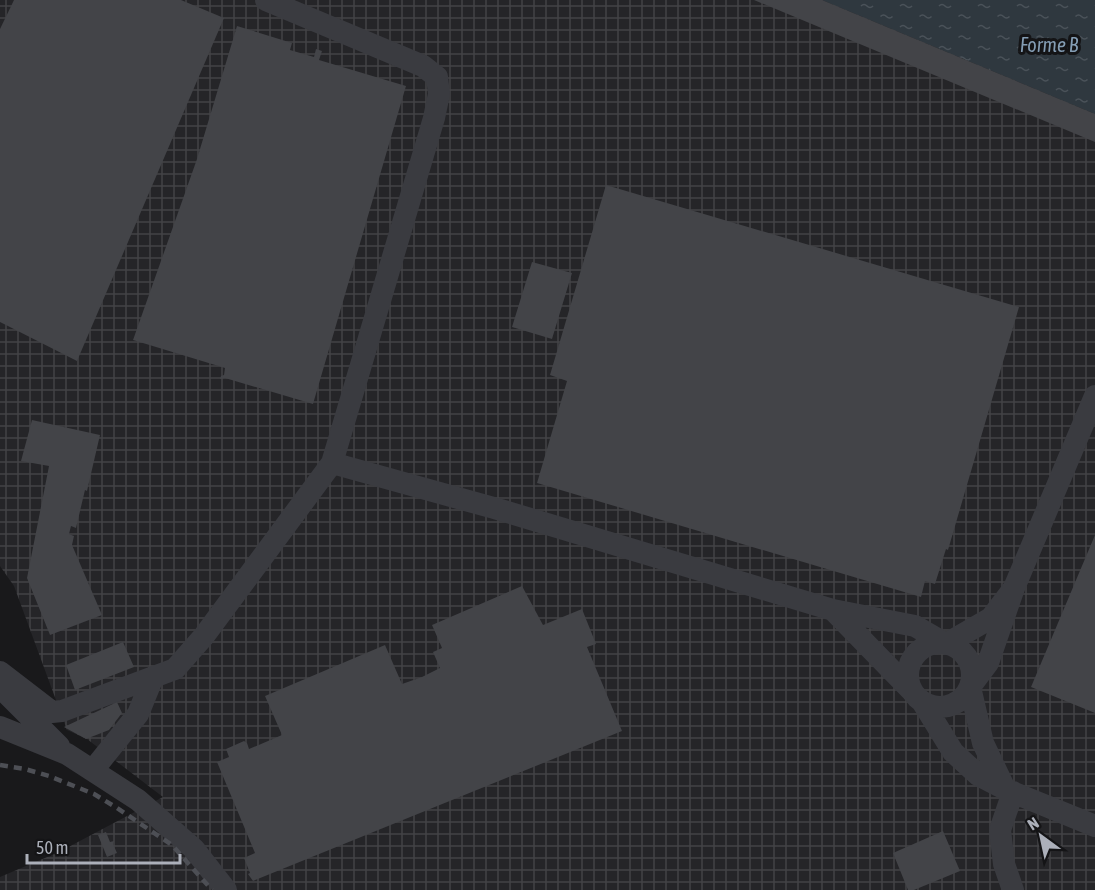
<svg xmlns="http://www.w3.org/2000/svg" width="1095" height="890" font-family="'Asap Condensed',sans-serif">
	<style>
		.industrial { fill: url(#industrial-grid) }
		.water { fill: url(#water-ripples) }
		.building { fill: #434448 }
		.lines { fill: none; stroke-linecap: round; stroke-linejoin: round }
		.minor { stroke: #3a3b40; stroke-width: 22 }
		.rail { stroke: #4d4f55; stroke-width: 4.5; stroke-dasharray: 8 6; stroke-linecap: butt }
		.labels { text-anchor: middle; stroke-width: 6; stroke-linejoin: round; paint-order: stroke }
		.water-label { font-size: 20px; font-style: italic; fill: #849db4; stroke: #141416 }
	</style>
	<defs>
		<pattern id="industrial-grid" width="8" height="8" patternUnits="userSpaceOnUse" patternTransform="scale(1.5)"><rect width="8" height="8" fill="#252528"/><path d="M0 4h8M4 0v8" fill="none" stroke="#424245"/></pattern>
		<pattern id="water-ripples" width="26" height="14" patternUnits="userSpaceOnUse" patternTransform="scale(1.5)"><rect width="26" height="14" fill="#2f383f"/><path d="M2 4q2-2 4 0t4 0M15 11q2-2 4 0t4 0" fill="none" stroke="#4a5259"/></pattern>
	</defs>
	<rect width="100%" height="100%" fill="#19191b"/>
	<path class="industrial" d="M 0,0 L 1095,0 L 1095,890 L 0,890 L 0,877 L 59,852 L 163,797 L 87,739 L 67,730 L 14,586 L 0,566 Z"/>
	<path class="water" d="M 822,0 L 1095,0 L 1095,114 Z"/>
	<path class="building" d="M 14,0 L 181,0 L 224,18 L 77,361 L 0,322 L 0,29 Z
		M 754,0 L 822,0 L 1095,114 L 1095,142 Z
		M 237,26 L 292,43 L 290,50 L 314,57 L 316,49 L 322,51 L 319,60 L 406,86 L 313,404 L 225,378 L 220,379 L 221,376 L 224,375 L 225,368 L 133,340 L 197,159 Z
		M 606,185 L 1019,307 L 948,550 L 946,549 L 935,584 L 925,581 L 921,597 L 537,483 L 567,381 L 550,375 Z
		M 532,262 L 572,273 L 552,339 L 512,327 Z
		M 32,420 L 100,435 L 87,491 L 85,490 L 76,528 L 71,526 L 69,534 L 74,536 L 72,545 L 102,615 L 50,635 L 27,578 L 49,466 L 21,461 Z
		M 1095,535 L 1095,713 L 1031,687 Z
		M 522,586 L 543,625 L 582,609 L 596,644 L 587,647 L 622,731 L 253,881 L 248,874 L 250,873 L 244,858 L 255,853 L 217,762 L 229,757 L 226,749 L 244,741 L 247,743 L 249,749 L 282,735 L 265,696 L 385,645 L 402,684 L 422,677 L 440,668 L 433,652 L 442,648 L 432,625 Z
		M 123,642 L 134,667 L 75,690 L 66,665 Z
		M 117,702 L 122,713 L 109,730 L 86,739 L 64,727 Z
		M 943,831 L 960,871 L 914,890 L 908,890 L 893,853 Z
		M 106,832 L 110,842 L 114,841 L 113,844 L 117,853 L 107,857 L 98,835 Z"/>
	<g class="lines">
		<path class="minor" d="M 332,463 L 494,508 L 833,610 L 915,626 L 946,644 L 991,618 L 1014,588
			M 833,610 L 911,690
			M908 675a32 32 0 1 1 64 0a32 32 0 1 1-64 0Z
			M 0,672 L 52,712 L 62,711 L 175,669 L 204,636 L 332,463 L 434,118 L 439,94 L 437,77 L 423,66 L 266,0
			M 0,687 L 59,746
			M 923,703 L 953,752 L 978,775 L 1005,789 L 1095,826
			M 0,727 L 67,754 L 138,800 L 194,849 L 226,890
			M 93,770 L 138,714 L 153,677
			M 1005,789 L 983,743 L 970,687 L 988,663 L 1014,588 L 1095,396
			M 1013,792 L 1000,830 L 1004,864 L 1013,890"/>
		<path class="rail" d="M 0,765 L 25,769 L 49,776 L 94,794 L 117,808 L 172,845 L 212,890"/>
	</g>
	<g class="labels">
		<g class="water-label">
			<text x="1049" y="52">Forme B</text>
		</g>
	</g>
	<g transform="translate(1041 836) rotate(327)" stroke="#141416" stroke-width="4.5" paint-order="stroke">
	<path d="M0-4.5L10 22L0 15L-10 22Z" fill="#acb0ba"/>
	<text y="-9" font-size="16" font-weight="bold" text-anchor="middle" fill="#acb0ba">N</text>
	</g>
	<path d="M27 854v9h153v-9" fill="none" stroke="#acb0ba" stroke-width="3"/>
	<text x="36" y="854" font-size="18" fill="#acb0ba" stroke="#141416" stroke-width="4.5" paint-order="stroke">50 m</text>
</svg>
